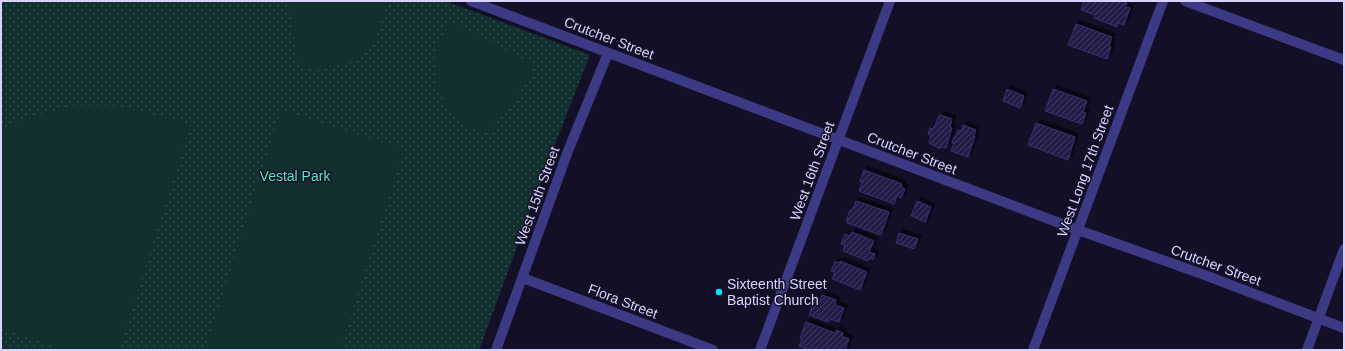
<svg xmlns="http://www.w3.org/2000/svg" width="1345" height="351" font-family="Helvetica,sans-serif">
	<style>
		.park { fill: url(#park-dots) }
		.pitch { fill: #12302f }
		.building { fill: url(#building-hatch); stroke: #3b2d73; filter: url(#shadow) }
		.lines { fill: none; stroke-linecap: round; stroke-linejoin: round }
		.minor { stroke: #3d3a85; stroke-width: 10 }
		.tertiary { stroke: #3d3a85; stroke-width: 10 }
		.poi-dot { fill: #00e5ff; stroke: #130f26; stroke-width: 1.5 }
		.labels { text-anchor: middle; stroke-width: 3; stroke-linejoin: round; paint-order: stroke }
		.street-label { font-size: 14px; fill: #d9d4ff; stroke: #130f26 }
		.park-label { font-size: 14px; fill: #5fe0c0; stroke: #130f26 }
		.poi-label { font-size: 14px; fill: #d9d4ff; stroke: #130f26; text-anchor: start }
	</style>
	<defs>
		<pattern id="park-dots" width="8" height="8" patternUnits="userSpaceOnUse"><rect width="8" height="8" fill="#12302f"/><path d="M2 2h.1M6 6h.1" fill="none" stroke="#344d4e" stroke-width="1.8" stroke-linecap="round"/></pattern>
		<pattern id="building-hatch" width="6" height="6" patternUnits="userSpaceOnUse"><rect width="6" height="6" fill="#241b47"/><path d="M-1 1l2-2M0 6l6-6M5 7l2-2" fill="none" stroke="#433b63"/></pattern>
		<filter id="shadow"><feDropShadow dx="3.5" dy="-3.5" stdDeviation="0" flood-color="#0009"/></filter>
	</defs>
	<rect width="100%" height="100%" fill="#130f26"/>
	<path class="park" d="M 1,1 L 446,1 L 590,55 L 552,152 L 479,350 L 1,350 Z"/>
	<path class="pitch" d="M 288,1 L 383,1 L 388,3 L 374,42 L 359,59 L 316,70 L 299,66 Z
		M 450,21 L 532,64 L 533,75 L 489,133 L 471,128 L 451,114 L 437,88 L 434,52 Z
		M 72,106 L 118,106 L 191,124 L 119,350 L 67,350 L 1,328 L 1,129 L 24,119 Z
		M 281,110 L 404,149 L 340,350 L 205,350 Z"/>
	<path class="building" d="M 1084,1 L 1121,1 L 1127,3 L 1125,7 L 1130,8 L 1124,25 L 1118,23 L 1117,27 L 1094,18 L 1095,15 L 1081,10 Z
		M 1076,24 L 1112,37 L 1109,46 L 1111,47 L 1107,59 L 1068,45 Z
		M 1007,89 L 1024,96 L 1020,108 L 1003,101 Z
		M 1053,89 L 1087,101 L 1083,112 L 1086,113 L 1082,124 L 1045,111 Z
		M 940,115 L 952,119 L 950,127 L 952,128 L 946,148 L 941,147 L 940,149 L 929,143 L 931,135 L 928,134 L 930,128 L 933,129 Z
		M 1036,123 L 1075,137 L 1068,160 L 1028,145 Z
		M 963,125 L 976,130 L 974,136 L 975,136 L 968,157 L 951,151 L 954,143 L 952,143 L 954,137 L 955,138 L 958,130 L 961,131 Z
		M 864,170 L 902,184 L 901,187 L 905,189 L 901,198 L 897,196 L 894,204 L 859,191 L 862,182 L 860,181 Z
		M 856,201 L 889,212 L 881,235 L 847,223 L 848,221 L 846,221 L 850,210 L 852,211 Z
		M 917,201 L 931,207 L 925,222 L 911,216 Z
		M 852,232 L 874,241 L 869,252 L 875,254 L 873,260 L 869,258 L 868,261 L 843,251 L 845,245 L 841,244 L 845,234 L 850,236 Z
		M 899,233 L 918,239 L 914,249 L 896,243 Z
		M 840,261 L 867,272 L 860,290 L 832,279 L 835,272 L 831,271 L 835,262 L 839,263 Z
		M 822,295 L 836,300 L 835,305 L 844,308 L 839,322 L 830,319 L 828,322 L 809,315 L 815,299 L 819,301 Z
		M 806,322 L 835,333 L 836,330 L 843,333 L 842,336 L 849,339 L 845,350 L 819,350 L 814,348 L 814,350 L 809,350 L 799,346 L 802,339 L 800,338 Z"/>
	<g class="lines">
		<path class="minor" d="M 1185,1 L 1344,60
			M 523,278 L 713,350
			M 496,350 L 568,151 L 608,53
			M 1033,350 L 1163,1
			M 1307,350 L 1344,249"/>
		<path class="tertiary" d="M 471,1 L 1078,230 L 1202,274 L 1344,328
			M 760,350 L 890,1"/>
	</g>
	<circle class="poi-dot" cx="719" cy="292" r="4"/>
	<g class="labels">
		<g class="street-label">
			<text transform="translate(609 38) rotate(21)" y="5">Crutcher Street</text>
			<text transform="translate(912 153) rotate(21)" y="5">Crutcher Street</text>
			<text transform="translate(812 171) rotate(-70)" y="5">West 16th Street</text>
			<text transform="translate(1085 171) rotate(-70)" y="5">West Long 17th Street</text>
			<text transform="translate(537 196) rotate(-70)" y="5">West 15th Street</text>
			<text transform="translate(1216 265) rotate(20)" y="5">Crutcher Street</text>
			<text transform="translate(623 301) rotate(21)" y="5">Flora Street</text>
		</g>
		<g class="park-label">
			<text x="295" y="181">Vestal Park</text>
		</g>
		<g class="poi-label">
			<text x="727" y="289">Sixteenth Street<tspan x="727" dy="16">Baptist Church</tspan></text>
		</g>
	</g>
	<rect width="1345" height="351" fill="none" stroke="#d9d4ff" stroke-width="4"/>
</svg>
